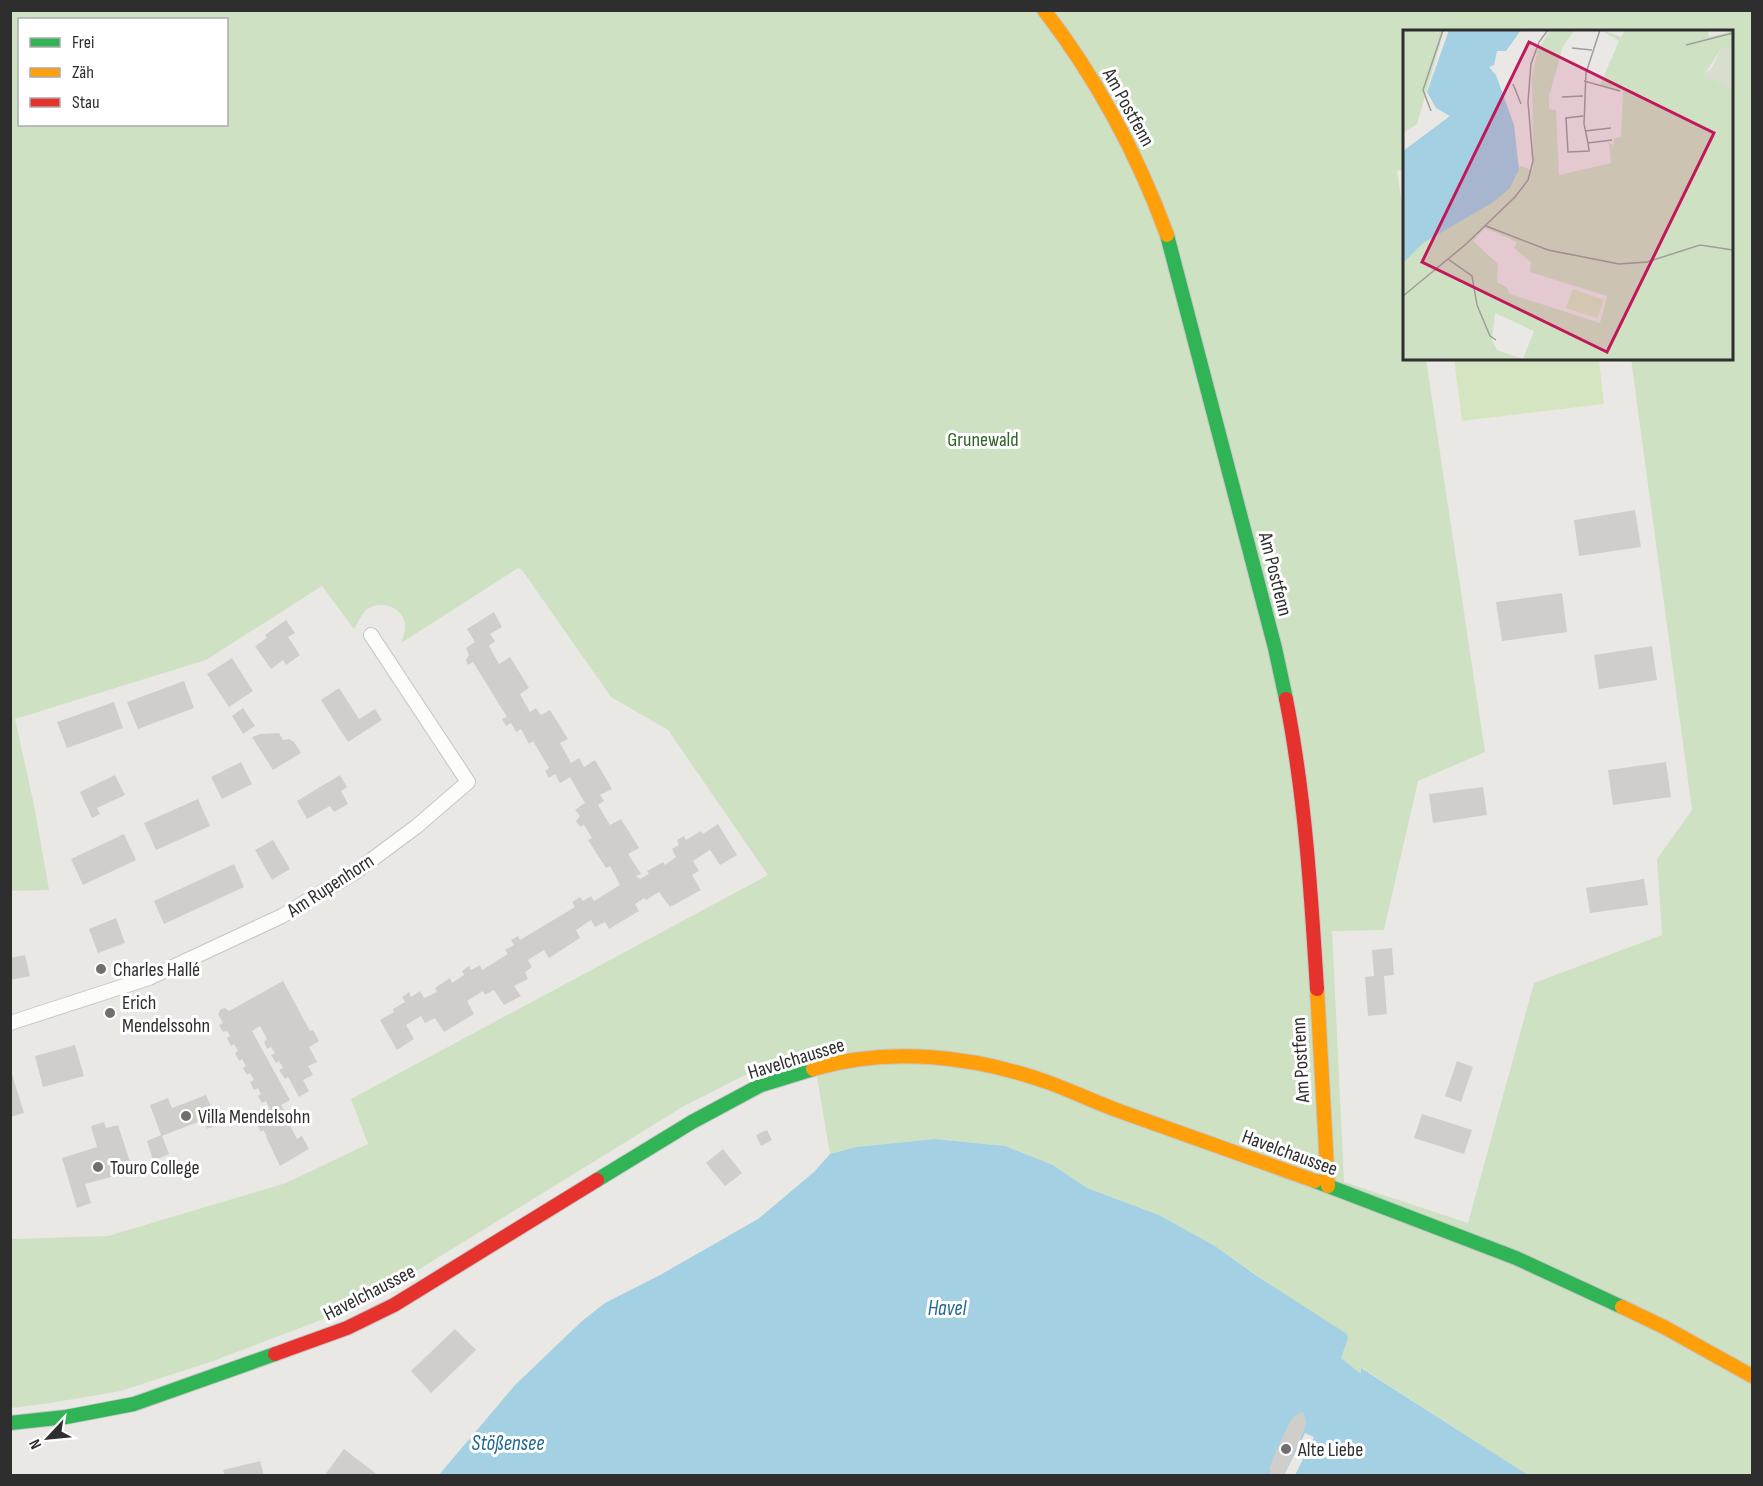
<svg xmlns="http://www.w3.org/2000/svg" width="1763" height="1486" font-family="'Sofia Sans Condensed',sans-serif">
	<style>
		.green { fill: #cee1c2; fill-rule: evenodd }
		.pitch { fill: #d6e5c1 }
		.water { fill: #a3d0e2 }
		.pier { fill: #eae8e5 }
		.building { fill: #d0cecb }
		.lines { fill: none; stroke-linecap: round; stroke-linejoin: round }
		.street-casing { stroke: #c7c6c7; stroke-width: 16 }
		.fast-casing { stroke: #c7c6c7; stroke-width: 16 }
		.slow-casing { stroke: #c7c6c7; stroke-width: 16 }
		.jam-casing { stroke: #c7c6c7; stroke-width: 16 }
		.street { stroke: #fcfcfb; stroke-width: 14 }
		.fast { stroke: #30b455; stroke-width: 14 }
		.slow { stroke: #ff9f0a; stroke-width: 14 }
		.jam { stroke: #e5322d; stroke-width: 14 }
		.poi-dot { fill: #706f6e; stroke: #fff; stroke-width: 2 }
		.labels { text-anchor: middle; stroke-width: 6; stroke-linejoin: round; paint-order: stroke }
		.street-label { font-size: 20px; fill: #2e2e2e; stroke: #fff }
		.park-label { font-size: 20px; fill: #306325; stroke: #fff }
		.poi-label { font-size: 20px; fill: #2e2e2e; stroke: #fff; text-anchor: start }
		.water-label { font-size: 21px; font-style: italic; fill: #1f6790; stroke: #fff }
		.inset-road { fill: none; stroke: #9f9e9c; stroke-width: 1.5 }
		.view { fill: #c2185b; fill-opacity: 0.15; stroke: #c2185b; stroke-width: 3 }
		.inset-edge { fill: none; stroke: #2e2e2e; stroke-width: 3 }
	</style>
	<rect width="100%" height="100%" fill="#eae8e5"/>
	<path class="green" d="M 10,11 L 1752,11 L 1752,1475 L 1528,1475 L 1362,1368 L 1362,1375 L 1341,1358 L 1348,1339 L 1215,1246 L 1159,1215 L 1087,1188 L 1053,1165 L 1005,1146 L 935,1139 L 856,1147 L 830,1154 L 813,1053 L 777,1059 L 684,1106 L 384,1291 L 316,1322 L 213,1361 L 121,1391 L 50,1403 L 11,1408 L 11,1239 L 108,1236 L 286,1183 L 368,1144 L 351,1099 L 768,875 L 668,730 L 611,697 L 522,570 L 518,568 L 401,643 C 404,635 407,629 404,620 C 399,605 379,601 367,609 C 362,613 358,623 354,629 L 322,586 L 206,660 L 15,719 L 34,805 L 49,890 L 11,891 ZM 20,20 L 226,20 L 226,124 L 20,124 ZM 1404,32 L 1732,32 L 1732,358 L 1631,359 L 1692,810 L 1657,859 L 1662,935 L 1534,983 L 1468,1223 L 1344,1182 L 1332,931 L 1384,930 L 1418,781 L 1485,752 L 1426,359 L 1404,358 L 1404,217 L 1397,171 L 1404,169 Z"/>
	<path class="pitch" d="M 1454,359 L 1599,359 L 1604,404 L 1462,421 Z"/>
	<path class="water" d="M 935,1139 L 1005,1146 L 1053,1165 L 1087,1188 L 1159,1215 L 1215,1246 L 1257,1276 L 1347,1334 L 1348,1339 L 1341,1358 L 1361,1374 L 1361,1368 L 1528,1475 L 438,1476 L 515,1385 L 582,1321 L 605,1303 L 660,1275 L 758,1219 L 814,1172 L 830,1154 L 856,1147 Z"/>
	<path class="pier" d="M 1305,1433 L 1314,1437 L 1295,1475 L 1284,1475 Z"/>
	<path class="building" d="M 1635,510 L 1641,547 L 1579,556 L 1574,520 Z
		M 1562,593 L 1567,632 L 1502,641 L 1496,602 Z
		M 494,612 L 502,627 L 490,634 L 495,641 L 489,646 L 499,664 L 510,657 L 529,688 L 520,694 L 530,712 L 536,708 L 541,715 L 550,710 L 568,739 L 560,743 L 571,763 L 579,758 L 584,767 L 595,760 L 612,789 L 600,795 L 604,801 L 598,805 L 610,825 L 621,819 L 639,848 L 628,854 L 641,874 L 636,876 L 640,879 L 649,874 L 647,871 L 663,862 L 665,865 L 676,857 L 672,849 L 679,845 L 677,840 L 684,836 L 686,840 L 701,831 L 703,834 L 718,824 L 737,855 L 720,865 L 710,850 L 693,861 L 699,871 L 692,875 L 701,890 L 670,907 L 659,892 L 646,900 L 644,898 L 635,904 L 639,911 L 609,929 L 605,922 L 595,927 L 591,920 L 576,930 L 580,938 L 549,958 L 544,950 L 528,960 L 532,967 L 525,972 L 528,979 L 514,986 L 521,996 L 504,1005 L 494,990 L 485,995 L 483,991 L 467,1001 L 474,1014 L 444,1032 L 435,1018 L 425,1023 L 421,1016 L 406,1025 L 414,1039 L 397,1050 L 380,1020 L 394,1012 L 393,1009 L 405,1002 L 402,997 L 409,992 L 411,997 L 420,991 L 424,998 L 437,992 L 435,988 L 450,978 L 452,983 L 464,975 L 462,971 L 469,966 L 471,970 L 480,965 L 482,970 L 508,954 L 505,950 L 514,945 L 511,940 L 518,936 L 520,940 L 575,907 L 572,902 L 580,897 L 583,901 L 591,896 L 594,901 L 620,885 L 610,866 L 606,868 L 588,840 L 592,838 L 584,825 L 580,827 L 576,821 L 580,816 L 575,810 L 585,803 L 570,777 L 560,783 L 555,774 L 549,778 L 545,771 L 549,768 L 533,741 L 529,744 L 521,729 L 516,732 L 511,723 L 506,726 L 502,719 L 507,717 L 473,662 L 468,665 L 466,660 L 469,655 L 466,648 L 475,642 L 467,629 Z
		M 286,620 L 295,633 L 288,637 L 300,655 L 286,665 L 283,660 L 271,669 L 255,646 L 267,638 L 265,635 Z
		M 1652,646 L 1657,680 L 1599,689 L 1594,655 Z
		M 232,658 L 253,691 L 229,707 L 207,674 Z
		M 184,681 L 194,708 L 138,729 L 127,702 Z
		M 339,688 L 359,719 L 375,709 L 382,720 L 348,742 L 321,700 Z
		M 114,702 L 123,728 L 67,748 L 57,722 Z
		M 243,708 L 255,726 L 243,734 L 232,716 Z
		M 279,733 L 283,740 L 289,739 L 294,742 L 301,753 L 273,770 L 252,737 L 261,734 Z
		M 241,762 L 252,784 L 222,799 L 211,777 Z
		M 1666,762 L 1671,797 L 1613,805 L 1608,770 Z
		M 115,775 L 125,795 L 97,808 L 100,814 L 92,818 L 80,792 Z
		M 340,775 L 347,787 L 341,791 L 348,804 L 334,812 L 330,806 L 307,819 L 297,801 Z
		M 1483,787 L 1487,815 L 1433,823 L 1429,794 Z
		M 198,799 L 210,826 L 156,850 L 144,823 Z
		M 124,834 L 136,860 L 83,885 L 71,859 Z
		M 273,840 L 290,869 L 272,880 L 255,850 Z
		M 234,864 L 244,887 L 164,924 L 154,901 Z
		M 1644,879 L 1648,905 L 1590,913 L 1586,888 Z
		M 116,918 L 125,943 L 98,953 L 89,929 Z
		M 1392,948 L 1394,975 L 1384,976 L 1387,1014 L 1368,1016 L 1365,977 L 1374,976 L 1372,950 Z
		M 25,955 L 30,976 L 10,980 L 10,958 Z
		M 283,981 L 310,1031 L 313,1030 L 319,1041 L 309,1047 L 317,1062 L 308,1066 L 313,1075 L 303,1080 L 309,1091 L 299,1097 L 288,1077 L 285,1079 L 279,1070 L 283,1068 L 279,1061 L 276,1063 L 271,1055 L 275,1053 L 271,1047 L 267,1049 L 264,1042 L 267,1039 L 260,1026 L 252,1031 L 290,1100 L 281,1105 L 292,1124 L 290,1125 L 297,1139 L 302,1136 L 309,1149 L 280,1166 L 266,1137 L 267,1136 L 263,1130 L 261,1132 L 252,1116 L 270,1109 L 266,1101 L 262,1103 L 258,1096 L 261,1094 L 258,1088 L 254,1090 L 250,1082 L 254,1080 L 250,1073 L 247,1075 L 243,1068 L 246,1066 L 242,1059 L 239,1061 L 235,1053 L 238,1051 L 234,1044 L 231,1046 L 227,1038 L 230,1036 L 227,1031 L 223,1032 L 219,1025 L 223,1023 L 218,1014 L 221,1009 L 225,1008 L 229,1011 Z
		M 75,1045 L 84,1076 L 43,1087 L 35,1056 Z
		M 1457,1061 L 1473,1067 L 1461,1102 L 1445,1096 Z
		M 11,1071 L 24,1113 L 10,1117 L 10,1072 Z
		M 206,1095 L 213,1111 L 217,1110 L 222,1123 L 207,1129 L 203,1120 L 162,1136 L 169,1154 L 153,1161 L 147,1141 L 161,1135 L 150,1105 L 168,1098 L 172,1108 Z
		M 1422,1114 L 1472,1130 L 1464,1154 L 1414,1138 Z
		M 104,1122 L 106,1128 L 118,1125 L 133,1171 L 85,1184 L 91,1203 L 77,1208 L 62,1158 L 97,1147 L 91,1126 Z
		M 767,1130 L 772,1140 L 761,1146 L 756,1135 Z
		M 723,1149 L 742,1173 L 725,1186 L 706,1163 Z
		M 455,1329 L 476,1350 L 431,1393 L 411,1371 Z
		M 1303,1412 L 1306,1421 L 1304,1431 L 1284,1474 L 1271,1474 L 1269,1468 L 1288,1425 L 1294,1416 Z
		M 344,1449 L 379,1476 L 324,1476 Z
		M 260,1461 L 264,1476 L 225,1476 L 223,1470 Z"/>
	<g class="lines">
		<g class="street-casing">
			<path id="street" d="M 10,1023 L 149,978 L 282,916 L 354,873 L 417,826 L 468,782 L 371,635"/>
		</g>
		<g class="fast-casing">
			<path id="fast" d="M 1167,235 L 1275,648 L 1286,699
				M 597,1180 L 692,1122 L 761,1085 L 813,1069
				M 1315,1181 L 1516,1258 L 1622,1307
				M 10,1423 L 66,1417 L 134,1404 L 275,1354"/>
		</g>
		<g class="slow-casing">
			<path id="slow" d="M 1044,10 C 1097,79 1137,153 1167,235
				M 1317,989 L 1328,1186
				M 813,1069 C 890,1046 975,1056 1050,1083 C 1074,1092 1097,1103 1122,1112 C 1186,1135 1250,1158 1315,1181
				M 1622,1307 L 1664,1327 L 1752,1376"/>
		</g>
		<g class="jam-casing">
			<path id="jam" d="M 1286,699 C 1305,795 1311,892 1317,989
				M 275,1354 L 347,1328 L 394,1305 L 597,1180"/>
		</g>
		<use href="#street" class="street"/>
		<use href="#fast" class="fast"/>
		<use href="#slow" class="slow"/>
		<use href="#jam" class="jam"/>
	</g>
	<g class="poi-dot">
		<circle cx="101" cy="969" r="6"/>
		<circle cx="110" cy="1013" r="6"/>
		<circle cx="186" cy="1116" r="6"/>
		<circle cx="98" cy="1167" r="6"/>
		<circle cx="1286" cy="1449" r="6"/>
	</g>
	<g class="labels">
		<g class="street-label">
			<text transform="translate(1129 107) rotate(61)" y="7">Am Postfenn</text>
			<text transform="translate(1276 574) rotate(76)" y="7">Am Postfenn</text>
			<text transform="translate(330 885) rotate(-33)" y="7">Am Rupenhorn</text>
			<text transform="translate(796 1058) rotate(-17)" y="7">Havelchaussee</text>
			<text transform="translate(1300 1060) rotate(-93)" y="7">Am Postfenn</text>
			<text transform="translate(1290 1152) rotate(20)" y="7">Havelchaussee</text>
			<text transform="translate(369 1292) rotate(-27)" y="7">Havelchaussee</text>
		</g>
		<g class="park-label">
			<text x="983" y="446">Grunewald</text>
		</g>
		<g class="poi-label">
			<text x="113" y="976">Charles Hallé</text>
			<text x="122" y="1009">Erich<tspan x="122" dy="23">Mendelssohn</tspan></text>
			<text x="198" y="1123">Villa Mendelsohn</text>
			<text x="110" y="1174">Touro College</text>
			<text x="1298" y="1456">Alte Liebe</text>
		</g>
		<g class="water-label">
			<text x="947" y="1315">Havel</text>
			<text x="508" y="1450">Stößensee</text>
		</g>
	</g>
	<g transform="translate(1403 30)">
		<rect width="330" height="330" fill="#eae8e5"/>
		<path d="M 0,0 L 41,0 L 14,94 L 0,103 ZM 148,0 L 180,0 L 171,1 L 160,16 L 146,66 L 146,79 L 153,80 L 156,145 L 208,133 L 206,113 L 211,115 L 211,108 L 218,107 L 220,61 L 197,55 L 216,11 L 198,0 L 218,7 L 222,0 L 305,0 L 306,7 L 330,1 L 330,18 L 318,19 L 301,45 L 330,59 L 330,330 L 0,330 L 0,226 L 17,205 L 32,205 L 89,173 L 112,150 L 117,136 L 130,140 L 129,47 L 135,18 ZM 82,198 L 114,212 L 111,218 L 128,232 L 127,242 L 204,266 L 197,293 L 107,264 L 103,257 L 94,252 L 95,234 L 70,211 ZM 92,283 L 131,301 L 120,329 L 94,320 L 89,310 Z" fill="#cee1c2" fill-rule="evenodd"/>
		<path d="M 330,18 L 330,59 L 300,45 L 308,39 L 318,19 Z" fill="#d7dece"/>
		<path d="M 170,259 L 201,270 L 194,288 L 163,278 Z" fill="#d6e5c1"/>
		<path d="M 46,0 L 118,0 L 103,21 L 94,21 L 91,35 L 86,37 L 93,45 L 111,95 L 116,140 L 107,158 L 89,173 L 20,213 L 0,233 L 0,121 L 47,86 L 33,78 L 24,62 Z" fill="#a3d0e2"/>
		<path class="inset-road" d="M 197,0 L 183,43 L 181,94 L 185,113 L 209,110M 283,15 L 330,3M 169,18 L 189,20M 181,51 L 217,61M 110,54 L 118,74M 159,67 L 180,66M 28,81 L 20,60 L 40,0M 180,86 L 163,88 L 165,122 L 186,121 L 185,113M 182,101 L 208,98M 83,196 L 145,220 L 216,234 L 244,232 L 297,215 L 330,220M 45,229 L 69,246 L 74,275 L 87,306 L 93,310M 0,266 L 62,215 L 112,167 L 125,150 L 130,131 L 125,72 L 128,34 L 136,12 L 145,0"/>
		<path class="view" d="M 126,12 L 311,103 L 204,322 L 19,232 Z"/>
		<rect width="330" height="330" class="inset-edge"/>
	</g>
	<rect width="1763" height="1486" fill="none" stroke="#2e2e2e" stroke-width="24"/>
	<rect x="18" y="18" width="210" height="108" fill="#ffffff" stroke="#ababab" stroke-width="1.5"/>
	<rect x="30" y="38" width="30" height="9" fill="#30b455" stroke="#ababab" stroke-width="1.5"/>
	<text x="72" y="48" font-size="18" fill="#2e2e2e">Frei</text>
	<rect x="30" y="68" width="30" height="9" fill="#ff9f0a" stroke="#ababab" stroke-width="1.5"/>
	<text x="72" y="78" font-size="18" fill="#2e2e2e">Zäh</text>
	<rect x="30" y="98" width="30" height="9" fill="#e5322d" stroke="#ababab" stroke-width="1.5"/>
	<text x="72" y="108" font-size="18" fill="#2e2e2e">Stau</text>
	<g transform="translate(48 1438) rotate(244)" stroke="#ffffff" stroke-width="4.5" paint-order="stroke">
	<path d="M0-4.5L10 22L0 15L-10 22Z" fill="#2e2e2e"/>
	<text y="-9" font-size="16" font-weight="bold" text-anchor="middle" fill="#2e2e2e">N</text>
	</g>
</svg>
